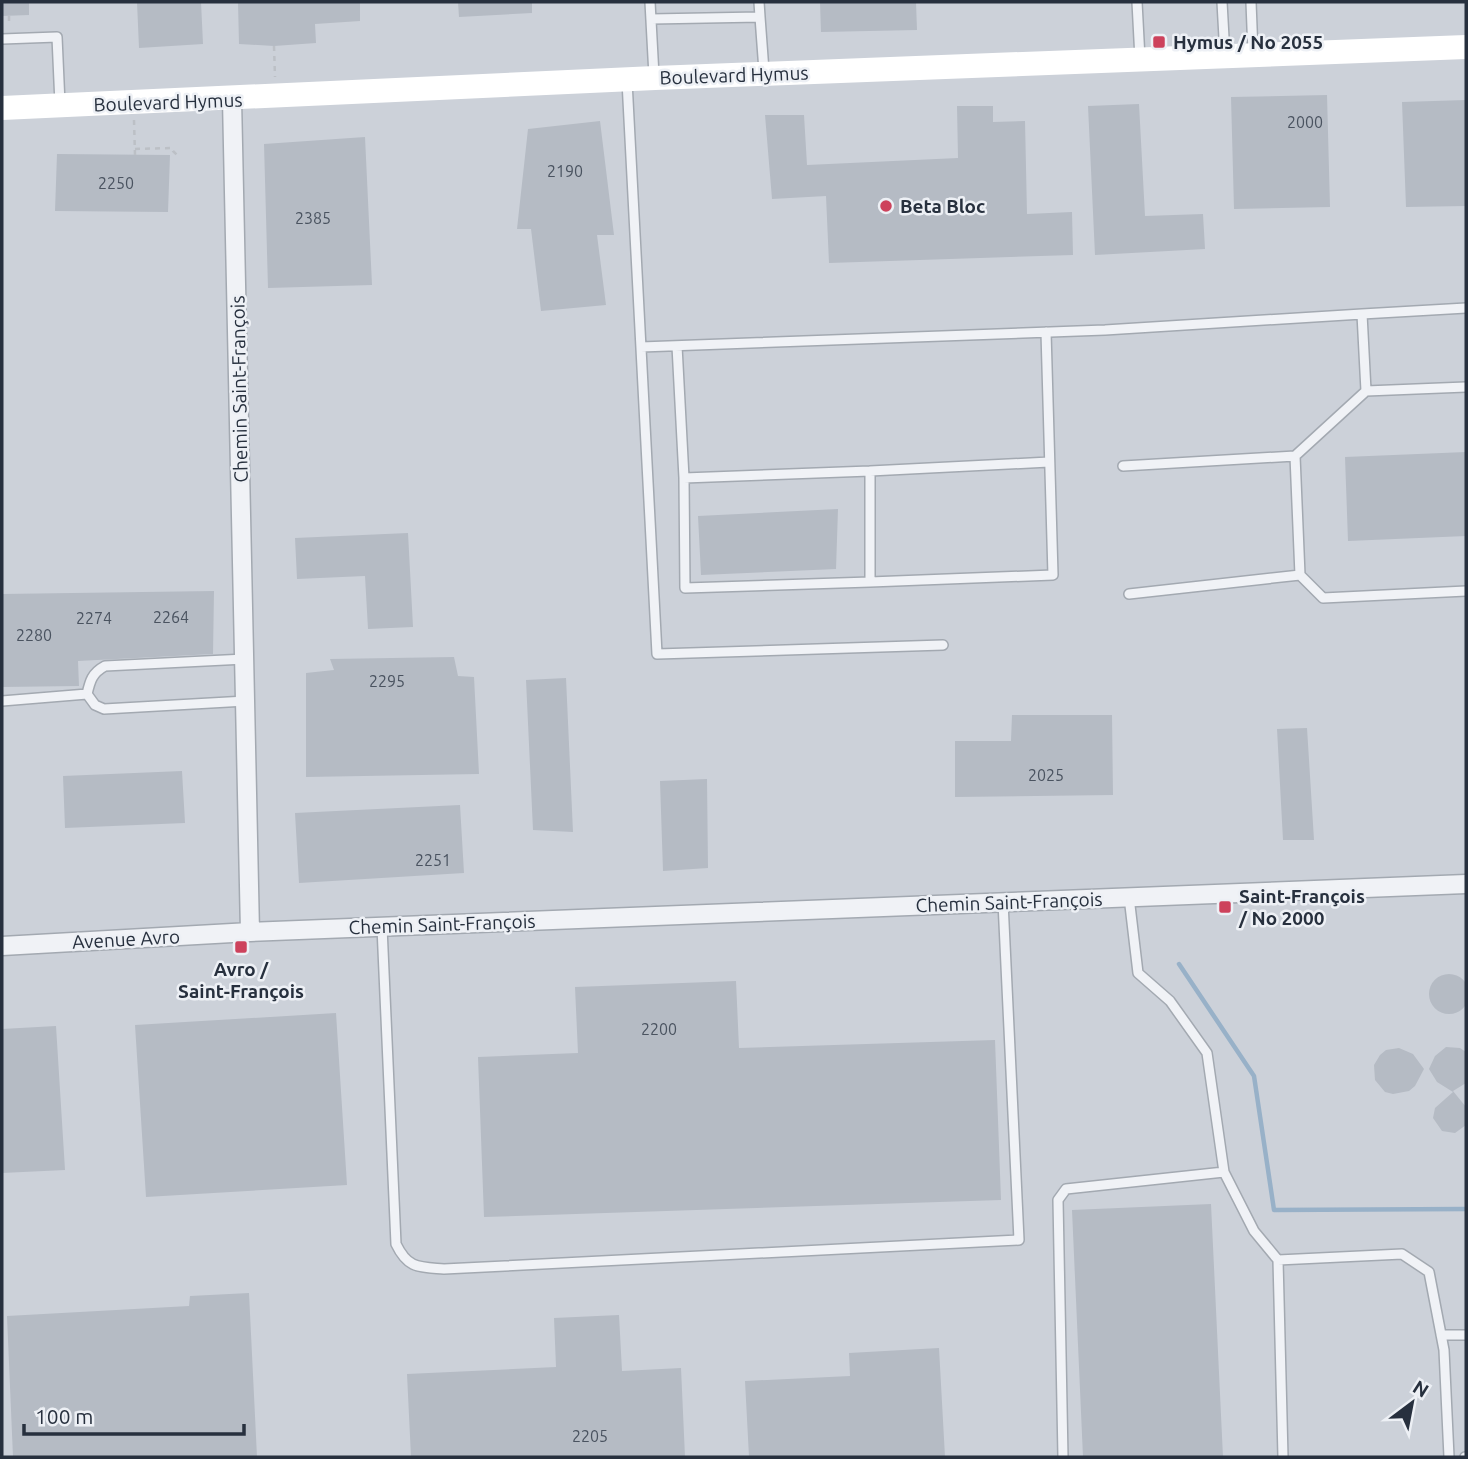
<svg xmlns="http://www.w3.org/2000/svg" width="1468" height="1459" font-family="Ubuntu,sans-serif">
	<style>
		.built { fill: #ccd1d9 }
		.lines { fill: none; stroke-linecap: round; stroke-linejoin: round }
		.stream { stroke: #98b1c8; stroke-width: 4.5 }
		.building { fill: #b5bbc4 }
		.lane-casing { stroke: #a3a9b1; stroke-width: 12 }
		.street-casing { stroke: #a3a9b1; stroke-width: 21 }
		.path { stroke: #bcc0c6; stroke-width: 2.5; stroke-dasharray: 5 5; stroke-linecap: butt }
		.lane { stroke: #f0f2f6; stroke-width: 9 }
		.street { stroke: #f0f2f6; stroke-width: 18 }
		.secondary { stroke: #fff; stroke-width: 24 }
		.poi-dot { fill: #cd425c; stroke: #edf0f5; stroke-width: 2.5 }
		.labels { text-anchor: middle; stroke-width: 5; stroke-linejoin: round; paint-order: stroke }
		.number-label { font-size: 16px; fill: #4a5360 }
		.poi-label { font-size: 19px; font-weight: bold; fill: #27303e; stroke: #edf0f5; text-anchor: start }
		.street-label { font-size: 19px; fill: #27303e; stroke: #edf0f5 }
	</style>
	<rect width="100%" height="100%" fill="#dde2e7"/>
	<path class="built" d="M 2,2 L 1466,2 L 1466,1457 L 2,1457 Z"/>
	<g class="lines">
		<path class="stream" d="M 1179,964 L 1254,1076 L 1274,1210 L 1466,1209"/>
	</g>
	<path class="building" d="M 2,2 L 29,2 L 29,15 L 2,16 Z
		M 137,2 L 201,2 L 203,44 L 139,48 Z
		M 238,2 L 360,2 L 360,21 L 315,24 L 316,43 L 274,46 L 239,44 Z
		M 458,2 L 532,2 L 532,13 L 459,17 Z
		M 820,2 L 916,2 L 917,30 L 821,32 Z
		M 1327,95 L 1330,207 L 1234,209 L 1231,97 Z
		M 1466,100 L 1466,206 L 1406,207 L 1402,102 Z
		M 1139,104 L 1145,216 L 1203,214 L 1205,249 L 1095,255 L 1088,106 Z
		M 957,106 L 993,106 L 993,122 L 1025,121 L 1027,214 L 1072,212 L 1073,255 L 829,263 L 826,196 L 772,199 L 765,115 L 804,115 L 807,165 L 958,158 Z
		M 600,121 L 614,235 L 597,235 L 606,305 L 541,311 L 531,229 L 517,229 L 528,129 Z
		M 365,137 L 372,285 L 268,288 L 264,144 Z
		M 57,154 L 170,155 L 168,212 L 55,211 Z
		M 1466,452 L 1466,536 L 1348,541 L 1345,457 Z
		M 838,509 L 836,569 L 701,575 L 698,516 Z
		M 408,533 L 413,627 L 368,629 L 365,576 L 297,579 L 295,538 Z
		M 214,591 L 213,654 L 78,661 L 79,686 L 2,687 L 2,594 Z
		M 454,657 L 458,676 L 474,677 L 479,774 L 306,777 L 306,673 L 334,670 L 330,659 Z
		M 566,678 L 573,832 L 533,830 L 526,680 Z
		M 1012,715 L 1112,715 L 1113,795 L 955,797 L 955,741 L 1011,741 Z
		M 1307,728 L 1314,840 L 1283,840 L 1277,729 Z
		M 182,771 L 185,823 L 65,828 L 63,776 Z
		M 707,779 L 708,868 L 663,871 L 660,781 Z
		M 460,805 L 464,873 L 299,883 L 295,813 Z
		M1429 994a20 20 0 1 1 40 0a20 20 0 1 1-40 0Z
		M 736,981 L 739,1048 L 995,1040 L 1001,1200 L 484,1217 L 478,1057 L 578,1053 L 575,987 Z
		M 336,1013 L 347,1185 L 146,1197 L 135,1025 Z
		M 56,1026 L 65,1170 L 2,1173 L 2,1029 Z
		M 1446,1047 L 1460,1048 L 1466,1052 L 1466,1083 L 1453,1091 L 1466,1107 L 1466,1125 L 1455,1133 L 1442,1131 L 1433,1118 L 1435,1108 L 1453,1092 L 1437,1082 L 1429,1069 L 1435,1056 Z
		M 1399,1048 L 1413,1054 L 1424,1069 L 1415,1086 L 1409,1091 L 1393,1094 L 1385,1092 L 1375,1080 L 1374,1065 L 1380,1055 L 1386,1050 Z
		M 1211,1204 L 1223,1457 L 1083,1457 L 1072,1210 Z
		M 249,1293 L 257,1457 L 13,1457 L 7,1316 L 189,1306 L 190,1296 Z
		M 619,1315 L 622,1371 L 681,1368 L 685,1457 L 411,1457 L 407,1374 L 556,1367 L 554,1318 Z
		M 939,1348 L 945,1457 L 749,1457 L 745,1381 L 850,1376 L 849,1353 Z"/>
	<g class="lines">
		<g class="lane-casing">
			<path id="lane" d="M 650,2 L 654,76
				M 759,2 L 760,17
				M 1137,2 L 1140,59
				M 1222,2 L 1225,56
				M 1251,2 L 1253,53
				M 651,19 L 760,17 L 764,71
				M 2,39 L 57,37 L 60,104
				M 627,81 L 657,654 L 943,645
				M 1466,308 L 1362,314 L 1366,391 L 1466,387
				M 677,346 L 684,478 L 870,471 L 870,582 L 1053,575 L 1046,332
				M 641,347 L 1105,330 L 1362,314
				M 1366,391 L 1295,456 L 1300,575 L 1323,598 L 1466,591
				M 1123,466 L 1295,456
				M 870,471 L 1049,462
				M 684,478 L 685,588 L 870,582
				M 1129,594 L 1300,575
				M 87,694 L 95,705 L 104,709 L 246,701
				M 2,701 L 87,694 C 90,681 92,673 105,666 L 245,659
				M 1129,897 L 1138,973 L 1170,1001 L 1207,1053 L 1224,1172 L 1254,1231 L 1278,1260 L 1402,1254 L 1429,1272 L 1444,1350 L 1449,1457
				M 382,927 L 396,1244 C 408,1269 419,1267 444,1269 L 1019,1240 L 1003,902
				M 1278,1260 L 1283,1457
				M 1441,1335 L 1466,1335
				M 1063,1457 L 1058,1200 L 1066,1189 L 1224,1172
				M 1465,1457 L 1466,1457"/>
		</g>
		<g class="street-casing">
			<path id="street" d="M 232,99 L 250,932
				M 2,946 L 250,932 L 1466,884"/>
		</g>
		<path class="path" d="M 9,16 L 9,26
			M 274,46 L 275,77
			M 134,120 L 135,155
			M 135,149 L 172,148 L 173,151 L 179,157"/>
		<use href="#lane" class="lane"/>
		<use href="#street" class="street"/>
		<path class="secondary" d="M 2,108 L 655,78 L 1466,47"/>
	</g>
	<g class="poi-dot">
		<rect x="1152" y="35" width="14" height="14" rx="3.5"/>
		<circle cx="886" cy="206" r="7"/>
		<rect x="1218" y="900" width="14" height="14" rx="3.5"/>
		<rect x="234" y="940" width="14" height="14" rx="3.5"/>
	</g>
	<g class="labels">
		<g class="number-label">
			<text x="1305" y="128">2000</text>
			<text x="565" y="177">2190</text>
			<text x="116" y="189">2250</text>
			<text x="313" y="224">2385</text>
			<text x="171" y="623">2264</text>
			<text x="94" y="624">2274</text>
			<text x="34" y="641">2280</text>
			<text x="387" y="687">2295</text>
			<text x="1046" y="781">2025</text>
			<text x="433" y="866">2251</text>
			<text x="659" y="1035">2200</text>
			<text x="590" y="1442">2205</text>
		</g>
		<g class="poi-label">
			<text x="1173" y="49">Hymus / No 2055</text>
			<text x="900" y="213">Beta Bloc</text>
			<text x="1239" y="903">Saint-François<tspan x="1239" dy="22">/ No 2000</tspan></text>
			<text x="241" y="976" text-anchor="middle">Avro /<tspan x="241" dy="22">Saint-François</tspan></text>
		</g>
		<g class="street-label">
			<text transform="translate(734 75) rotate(-2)" y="7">Boulevard Hymus</text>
			<text transform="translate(168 102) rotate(-2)" y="7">Boulevard Hymus</text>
			<text transform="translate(239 389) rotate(-91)" y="7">Chemin Saint-François</text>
			<text transform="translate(1009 902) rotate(-2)" y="7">Chemin Saint-François</text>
			<text transform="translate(442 924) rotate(-2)" y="7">Chemin Saint-François</text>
			<text transform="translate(126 939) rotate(-3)" y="7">Avenue Avro</text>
		</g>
	</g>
	<rect width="1468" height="1459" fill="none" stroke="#27303e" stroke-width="7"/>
	<g transform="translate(1412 1403) rotate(32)" stroke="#edf0f5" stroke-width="5" paint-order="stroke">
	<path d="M0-5L12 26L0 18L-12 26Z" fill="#27303e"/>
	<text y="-10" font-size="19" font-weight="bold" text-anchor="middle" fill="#27303e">N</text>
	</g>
	<path d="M24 1424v10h220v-10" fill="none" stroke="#27303e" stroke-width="3.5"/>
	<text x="35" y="1424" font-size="21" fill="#27303e" stroke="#edf0f5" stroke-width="5" paint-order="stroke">100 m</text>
</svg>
